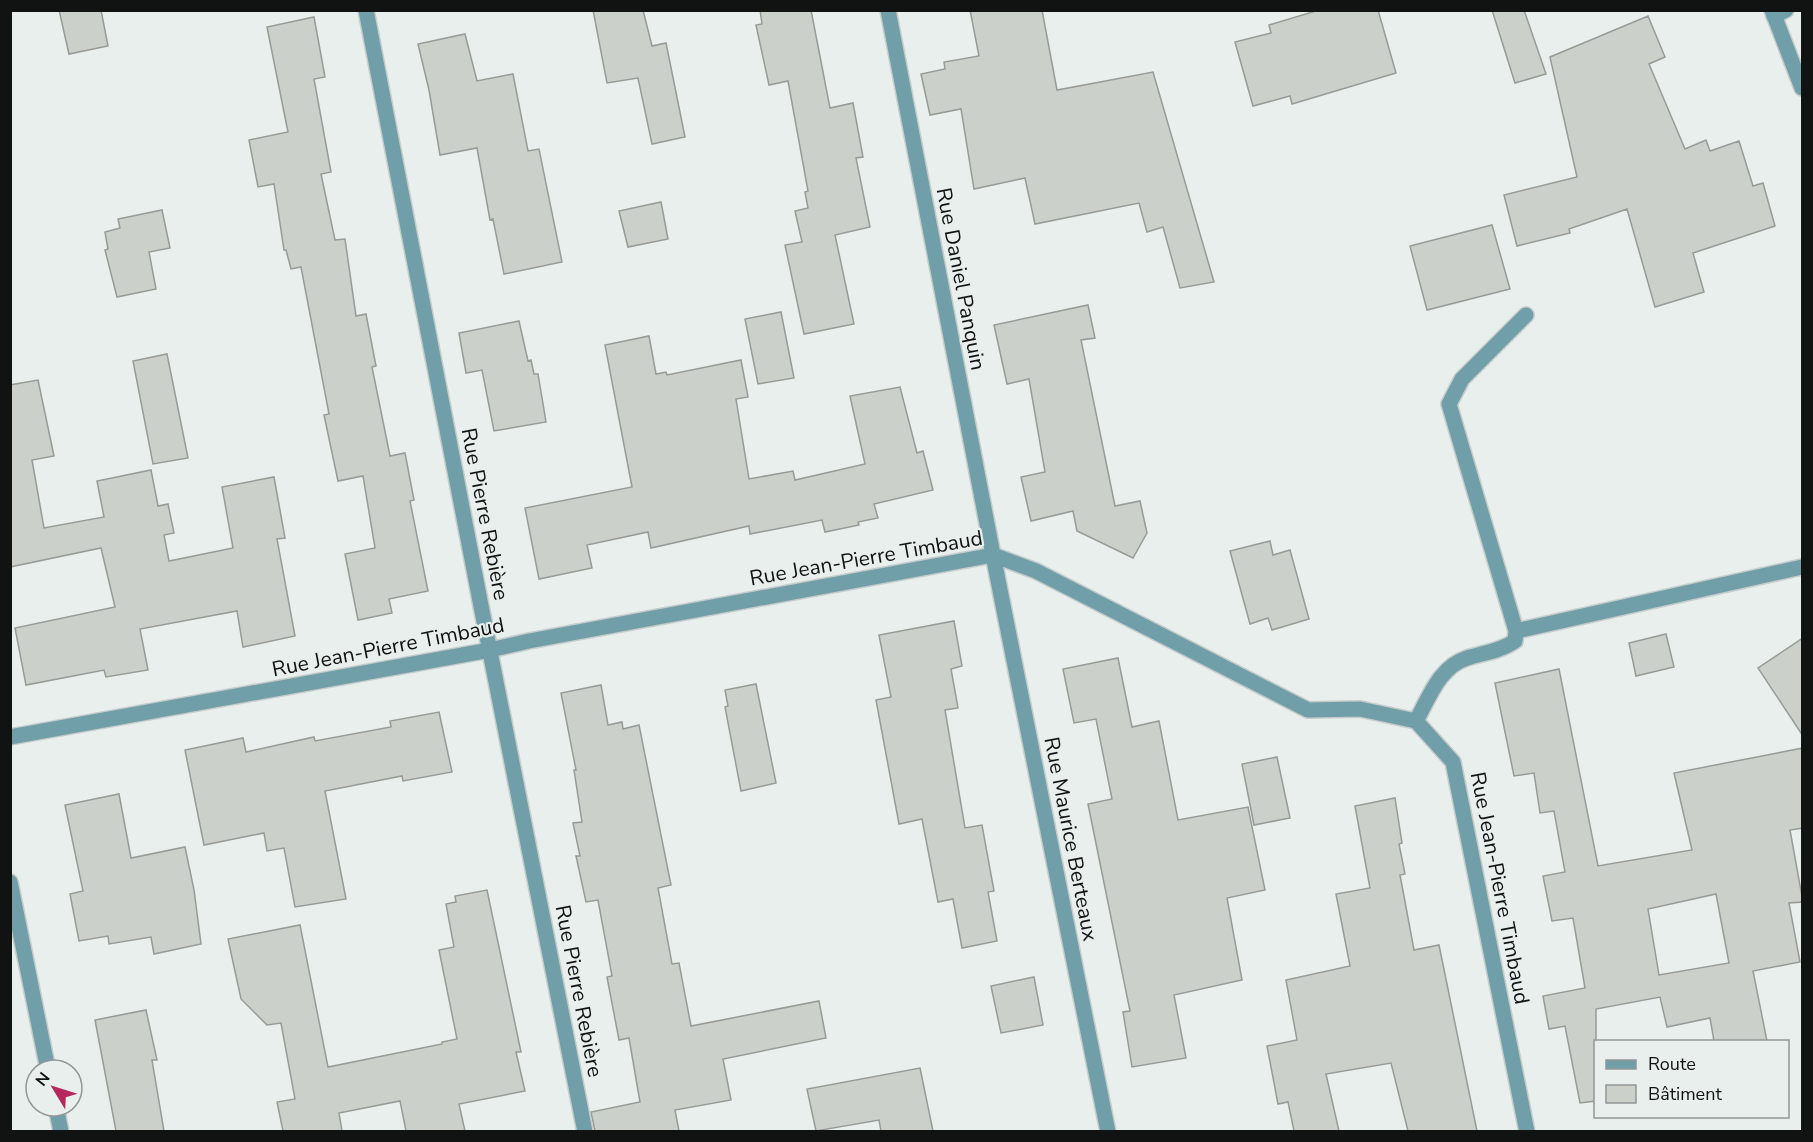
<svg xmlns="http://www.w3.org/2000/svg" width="1813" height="1142" font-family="'Nunito Sans',sans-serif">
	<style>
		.building { fill: #ccd0cb; stroke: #979b97; stroke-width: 1.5; fill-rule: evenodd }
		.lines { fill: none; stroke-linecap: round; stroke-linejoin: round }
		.service-casing { stroke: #c6ccca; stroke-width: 18 }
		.minor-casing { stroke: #c6ccca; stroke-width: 18 }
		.tertiary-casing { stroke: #c6ccca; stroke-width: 18 }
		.service { stroke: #709fa9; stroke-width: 15 }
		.minor { stroke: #709fa9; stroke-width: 15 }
		.tertiary { stroke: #709fa9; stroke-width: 15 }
		.labels { text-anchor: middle; stroke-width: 4.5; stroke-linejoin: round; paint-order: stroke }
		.street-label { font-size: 21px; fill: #111313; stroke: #e8efed }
	</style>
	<rect width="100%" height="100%" fill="#e8efed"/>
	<path class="building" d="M 59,10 L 101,10 L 108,46 L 69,54 Z
		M 593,10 L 643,10 L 652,46 L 666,43 L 685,137 L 652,144 L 638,78 L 607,83 Z
		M 760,10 L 811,10 L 830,108 L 853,103 L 863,157 L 856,158 L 870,227 L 835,235 L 854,324 L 804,334 L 785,245 L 802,242 L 795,211 L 808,208 L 805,192 L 808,191 L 788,81 L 769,85 L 756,25 L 762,24 Z
		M 970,10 L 1042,10 L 1057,90 L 1153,72 L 1214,282 L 1180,288 L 1163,227 L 1147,232 L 1139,203 L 1035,224 L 1025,178 L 974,189 L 961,109 L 930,115 L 921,74 L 945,69 L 944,62 L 979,56 Z
		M 1319,10 L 1378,10 L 1396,73 L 1292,104 L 1290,96 L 1253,106 L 1235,42 L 1271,33 L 1269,25 Z
		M 1492,10 L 1524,10 L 1546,74 L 1515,83 Z
		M 1648,16 L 1665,57 L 1649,64 L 1685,149 L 1706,140 L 1710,151 L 1739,141 L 1753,186 L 1763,183 L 1775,226 L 1693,253 L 1704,292 L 1655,307 L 1627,209 L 1569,229 L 1570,233 L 1517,246 L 1504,195 L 1577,177 L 1550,57 Z
		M 314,17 L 325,77 L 314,79 L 331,172 L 321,174 L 335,240 L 345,239 L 356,316 L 366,314 L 376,366 L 372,367 L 390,456 L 405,453 L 414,500 L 410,501 L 428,591 L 389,599 L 392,613 L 358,620 L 345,554 L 375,548 L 363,476 L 338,481 L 324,415 L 329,414 L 301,267 L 291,269 L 286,250 L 284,250 L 274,184 L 258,187 L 249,140 L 288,132 L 267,27 Z
		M 465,34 L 477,81 L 513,74 L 528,151 L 539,149 L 562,262 L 504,274 L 493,219 L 490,220 L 477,148 L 440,155 L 429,90 L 418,44 Z
		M 661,202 L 668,239 L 628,247 L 619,211 Z
		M 162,210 L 170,248 L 149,252 L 156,289 L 117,297 L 105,250 L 108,249 L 105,232 L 120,228 L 118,219 Z
		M 1492,225 L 1510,289 L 1427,310 L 1410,246 Z
		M 1088,305 L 1095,338 L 1081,340 L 1115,506 L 1140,501 L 1147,533 L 1133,558 L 1077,531 L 1073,511 L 1031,521 L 1021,477 L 1045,472 L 1029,379 L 1007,384 L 994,325 Z
		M 781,312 L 794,378 L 758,384 L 745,319 Z
		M 519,321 L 528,361 L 531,360 L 534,374 L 538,374 L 546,422 L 494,431 L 482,370 L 466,373 L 459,333 Z
		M 649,336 L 656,374 L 666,372 L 667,375 L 741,360 L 748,397 L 736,399 L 749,479 L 793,471 L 795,480 L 865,464 L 850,396 L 900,387 L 917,453 L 923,451 L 933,490 L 874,504 L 878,518 L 858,522 L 859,525 L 825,532 L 822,520 L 750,534 L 749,526 L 651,548 L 648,532 L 587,545 L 592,568 L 539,579 L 525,508 L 632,487 L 605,345 Z
		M 167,354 L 188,458 L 153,464 L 133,361 Z
		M 38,380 L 54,456 L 32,460 L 44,528 L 104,517 L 97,481 L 151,470 L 158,506 L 168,504 L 174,533 L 164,535 L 169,561 L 233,548 L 222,487 L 274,477 L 285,538 L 277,539 L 295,636 L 243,647 L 237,611 L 140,629 L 148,670 L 106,677 L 104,670 L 26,685 L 15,628 L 115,607 L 101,548 L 10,567 L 10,385 Z
		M 1270,541 L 1273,555 L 1290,550 L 1309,619 L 1272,630 L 1268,618 L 1250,624 L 1230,551 Z
		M 954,621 L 962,666 L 951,669 L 958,708 L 945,710 L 965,828 L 982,825 L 994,891 L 988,892 L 997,941 L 962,948 L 953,899 L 938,902 L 922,819 L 899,824 L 876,700 L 891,697 L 879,635 Z
		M 1666,634 L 1674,667 L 1636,676 L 1629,643 Z
		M 1803,638 L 1803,736 L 1758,668 Z
		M 1118,658 L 1132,727 L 1159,721 L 1178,820 L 1248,807 L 1265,890 L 1227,898 L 1242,980 L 1174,995 L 1186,1058 L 1132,1067 L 1123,1012 L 1130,1011 L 1088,804 L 1112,799 L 1096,719 L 1074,723 L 1063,669 Z
		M 1559,669 L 1598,866 L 1692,850 L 1674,773 L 1803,748 L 1803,828 L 1790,830 L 1803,902 L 1789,903 L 1800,962 L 1753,971 L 1767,1041 L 1714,1041 L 1710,1018 L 1667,1027 L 1660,997 L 1596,1009 L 1596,1101 L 1580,1103 L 1565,1026 L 1549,1029 L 1543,996 L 1585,988 L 1573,918 L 1552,921 L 1543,876 L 1565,872 L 1554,811 L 1540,813 L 1534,773 L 1514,776 L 1495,683 ZM 1716,894 L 1729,963 L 1659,975 L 1648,909 Z
		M 756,684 L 776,783 L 741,791 L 725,707 L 728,706 L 725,690 Z
		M 601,685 L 608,725 L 622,722 L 623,729 L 639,725 L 671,885 L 658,888 L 672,964 L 679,963 L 691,1026 L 819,1001 L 826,1038 L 723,1059 L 731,1100 L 675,1110 L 679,1131 L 595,1131 L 591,1112 L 640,1102 L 629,1038 L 619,1040 L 607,977 L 612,976 L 598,900 L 586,902 L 576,856 L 580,856 L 573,823 L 582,822 L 574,770 L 576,770 L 561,693 Z
		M 439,712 L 452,772 L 403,781 L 402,776 L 325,791 L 346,899 L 295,907 L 284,848 L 267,851 L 264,833 L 204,845 L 185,750 L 243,738 L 246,752 L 314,737 L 315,741 L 391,727 L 390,721 Z
		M 1277,757 L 1290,818 L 1254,825 L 1242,764 Z
		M 119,794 L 131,858 L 185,847 L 194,890 L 201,944 L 154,954 L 151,937 L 109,944 L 108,936 L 79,941 L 70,894 L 83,891 L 65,805 Z
		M 1395,798 L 1402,843 L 1399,844 L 1405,874 L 1400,875 L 1414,950 L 1439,945 L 1477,1131 L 1408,1131 L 1391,1063 L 1326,1074 L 1339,1131 L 1294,1131 L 1288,1102 L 1278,1104 L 1267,1046 L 1297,1040 L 1286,980 L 1350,966 L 1336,894 L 1370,888 L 1355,806 Z
		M 487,890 L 521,1052 L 516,1052 L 525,1091 L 459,1104 L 465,1131 L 406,1131 L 400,1101 L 339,1113 L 342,1131 L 283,1131 L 277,1102 L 295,1099 L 281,1023 L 267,1025 L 241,999 L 228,939 L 300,925 L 328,1067 L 442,1044 L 442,1042 L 457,1039 L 439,950 L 454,947 L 446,904 L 456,902 L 455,896 Z
		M 1034,977 L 1043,1025 L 1001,1033 L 991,986 Z
		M 146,1010 L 157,1060 L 152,1060 L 164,1131 L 116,1131 L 95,1020 Z
		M 920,1068 L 933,1131 L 881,1131 L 879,1120 L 816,1131 L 807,1089 Z"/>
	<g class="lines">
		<g class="service-casing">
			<path id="service" d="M 1516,631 L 1802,567
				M 1416,721 C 1429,698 1439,667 1467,658 C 1483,653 1501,651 1515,641 L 1516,631 L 1449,404 L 1462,379 L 1526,315"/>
		</g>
		<g class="minor-casing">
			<path id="minor" d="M 366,10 L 482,611 L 585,1132
				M 888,10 L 993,555 L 1108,1132
				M 1774,16 L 1786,10
				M 10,737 L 490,650 L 529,641 L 993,555 L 1036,571 L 1308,710 L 1360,709 L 1416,721 L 1453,762 L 1527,1132
				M 10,882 L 48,1070
				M 56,1106 L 61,1132"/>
		</g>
		<g class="tertiary-casing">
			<path id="tertiary" d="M 1772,10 L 1802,88"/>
		</g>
		<use href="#service" class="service"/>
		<use href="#minor" class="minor"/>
		<use href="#tertiary" class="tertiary"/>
	</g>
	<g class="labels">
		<g class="street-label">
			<text transform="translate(961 279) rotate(79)" y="7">Rue Daniel Panquin</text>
			<text transform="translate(485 514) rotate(79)" y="7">Rue Pierre Rebière</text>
			<text transform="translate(866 558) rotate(-10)" y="7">Rue Jean-Pierre Timbaud</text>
			<text transform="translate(388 647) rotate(-11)" y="7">Rue Jean-Pierre Timbaud</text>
			<text transform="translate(1071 839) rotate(79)" y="7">Rue Maurice Berteaux</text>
			<text transform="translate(1500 888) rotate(79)" y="7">Rue Jean-Pierre Timbaud</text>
			<text transform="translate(579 991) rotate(79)" y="7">Rue Pierre Rebière</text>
		</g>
	</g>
	<rect width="1813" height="1142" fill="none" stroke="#111313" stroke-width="24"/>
	<rect x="1594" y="1040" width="195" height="78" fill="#e8efed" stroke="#929796" stroke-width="1.5"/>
	<rect x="1606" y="1060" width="30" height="9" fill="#709fa9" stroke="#929796" stroke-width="1.5"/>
	<text x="1648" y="1070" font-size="18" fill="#111313">Route</text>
	<rect x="1606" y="1085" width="30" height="18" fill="#ccd0cb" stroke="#929796" stroke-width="1.5"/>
	<text x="1648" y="1100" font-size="18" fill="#111313">Bâtiment</text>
	<g transform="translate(54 1088) rotate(308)"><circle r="28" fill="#e8efed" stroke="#929796" stroke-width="1.5"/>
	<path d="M0-4.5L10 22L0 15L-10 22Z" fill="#b6285d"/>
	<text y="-9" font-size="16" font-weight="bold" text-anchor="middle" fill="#111313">N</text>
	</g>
</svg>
